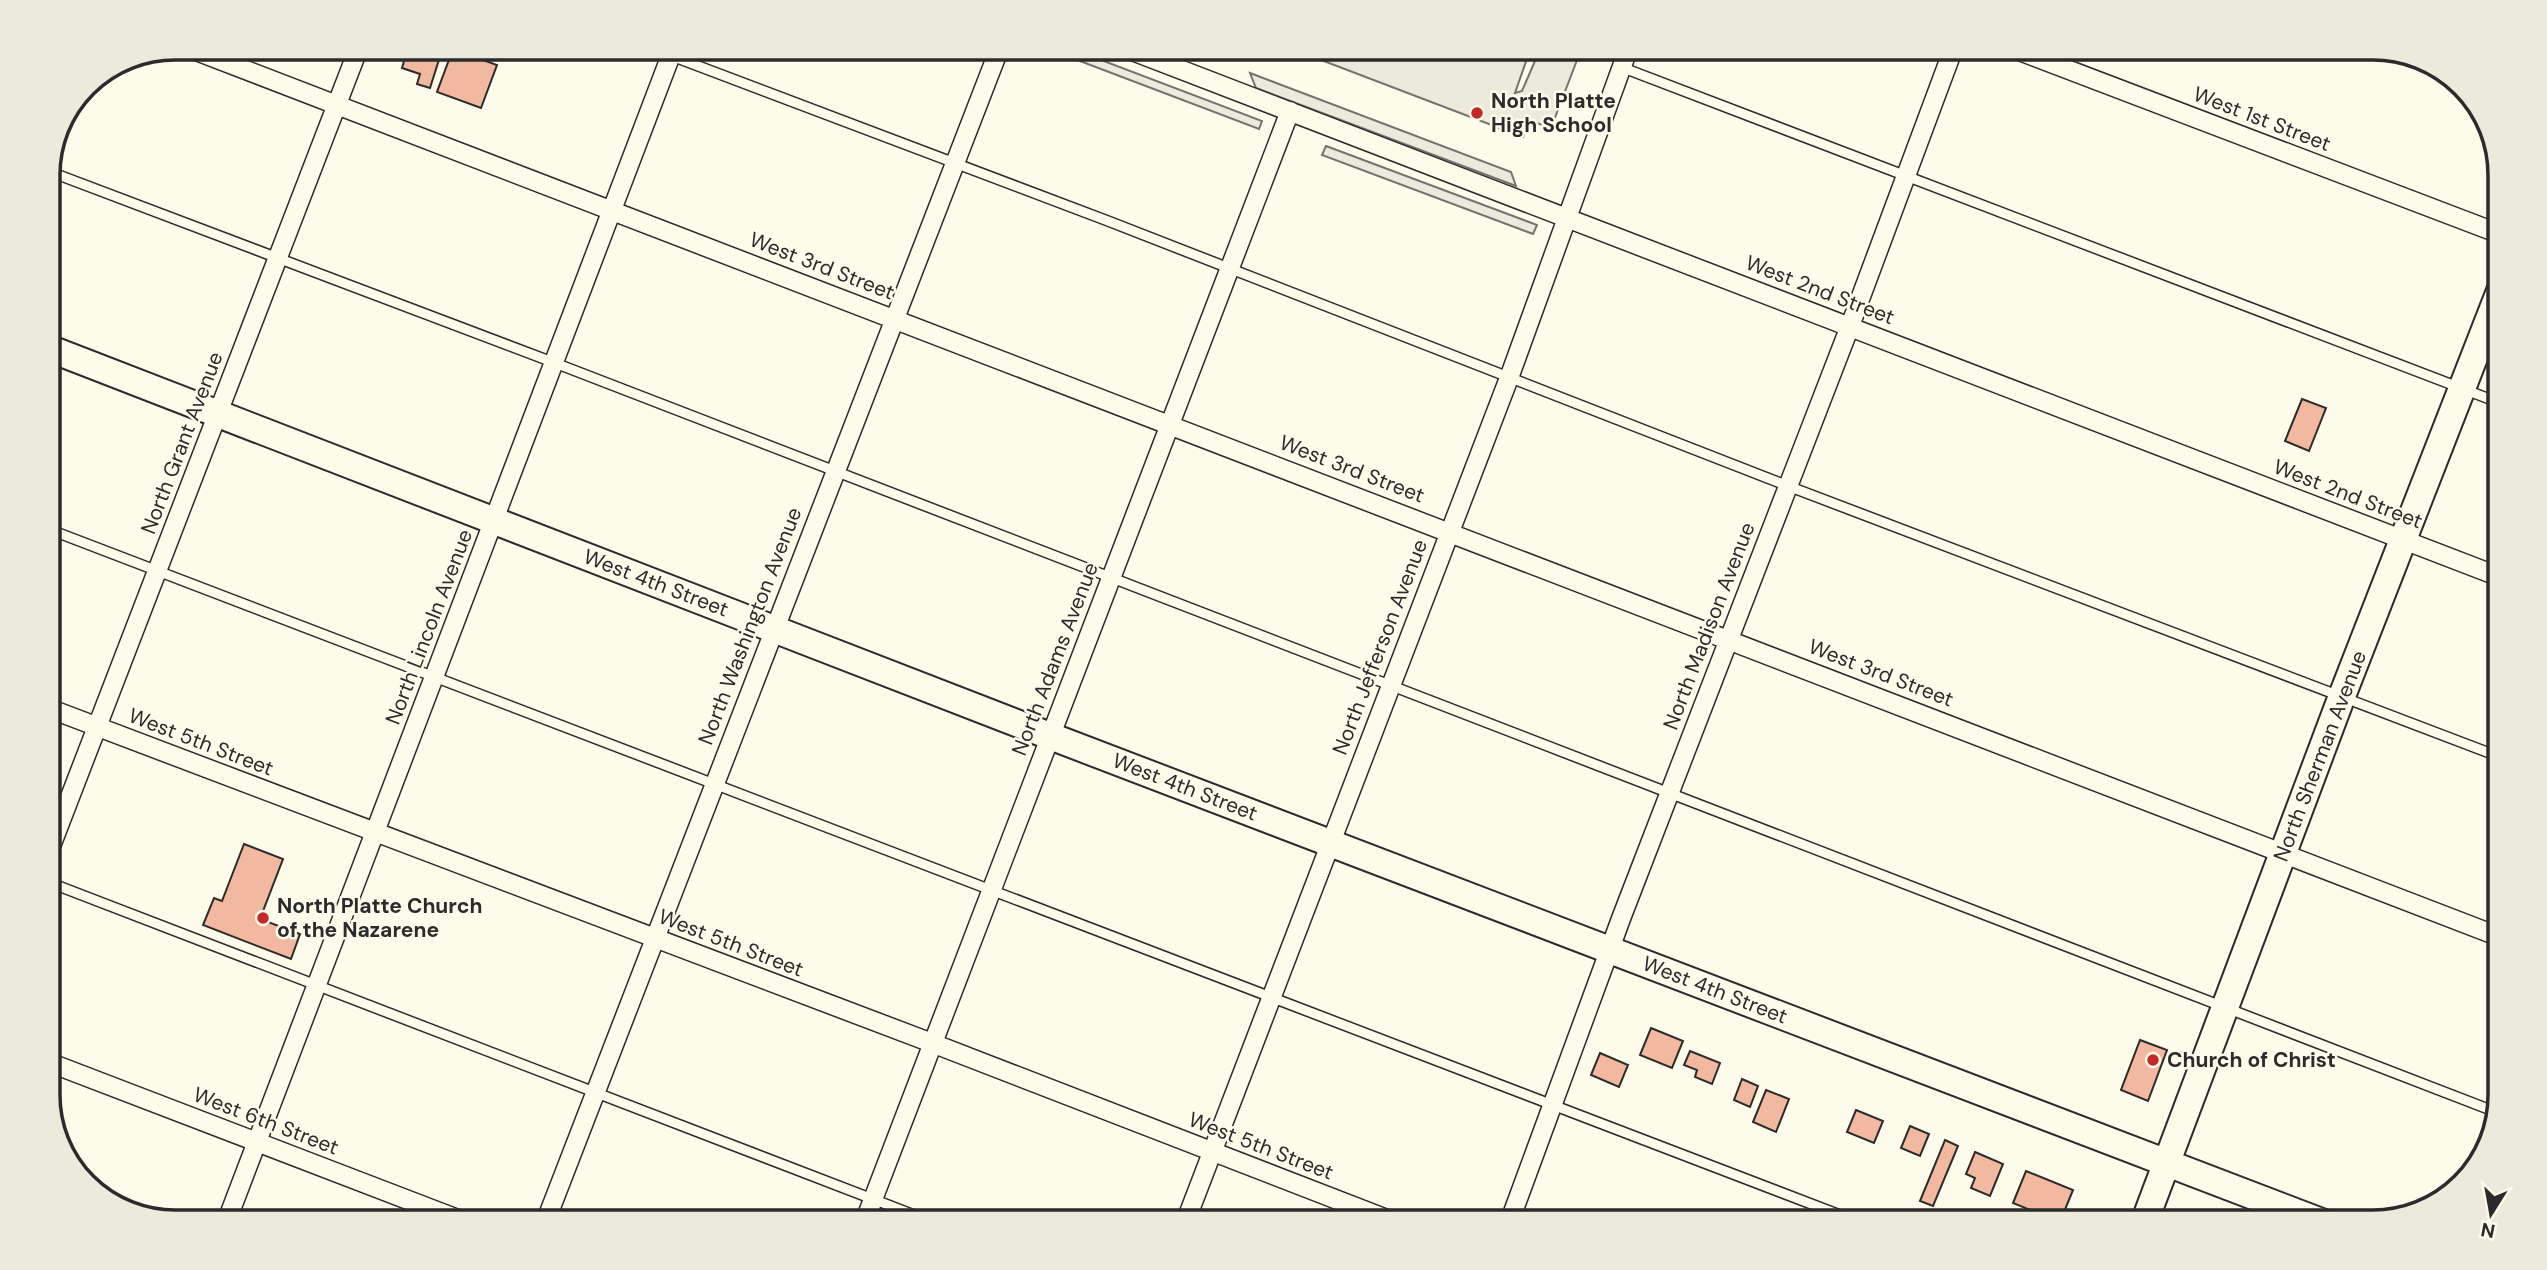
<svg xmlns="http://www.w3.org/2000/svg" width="2547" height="1270" font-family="'DM Sans',sans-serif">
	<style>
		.parking { fill: #eceadb; stroke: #74746e; stroke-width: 2 }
		.building { fill: #f2b8a0; stroke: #2b2b2b; stroke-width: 2 }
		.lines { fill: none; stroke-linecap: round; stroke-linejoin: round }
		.lane-casing { stroke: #2b2b2b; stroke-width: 12 }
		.street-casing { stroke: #2b2b2b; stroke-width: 21 }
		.secondary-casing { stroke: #2b2b2b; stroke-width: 30 }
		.lane { stroke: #fdfbea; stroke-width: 9 }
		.street { stroke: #fdfbea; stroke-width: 18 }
		.secondary { stroke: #fdfbea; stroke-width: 26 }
		.poi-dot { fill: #c62828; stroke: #fdfbea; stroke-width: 2.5 }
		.labels { text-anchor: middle; stroke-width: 5; stroke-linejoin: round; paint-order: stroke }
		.poi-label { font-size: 21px; font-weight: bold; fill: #2b2b2b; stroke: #fdfbea; text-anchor: start }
		.street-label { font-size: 21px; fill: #2b2b2b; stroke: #fdfbea }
		.rim { fill: none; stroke: #2b2b2b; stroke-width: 3.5 }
	</style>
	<rect width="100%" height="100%" fill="#fdfbea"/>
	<path class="parking" d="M 1043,47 L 1067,47 L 1262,121 L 1259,129 Z
		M 1287,47 L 1531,47 L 1515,93 L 1522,91 L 1541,47 L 1582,47 L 1551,128 L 1531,121 L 1523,137 Z
		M 1250,73 L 1511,172 L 1516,186 L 1256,88 Z
		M 1326,146 L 1537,225 L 1533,234 L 1322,155 Z"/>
	<path class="building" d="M 408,47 L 443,47 L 430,88 L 417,84 L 420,74 L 402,68 Z
		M 453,49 L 497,65 L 481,108 L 437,92 Z
		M 2302,399 L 2326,408 L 2309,451 L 2285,441 Z
		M 244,844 L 283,859 L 260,919 L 300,934 L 291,959 L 203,925 L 214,898 L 222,901 Z
		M 1651,1028 L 1683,1041 L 1672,1068 L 1640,1055 Z
		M 2140,1040 L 2167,1050 L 2148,1101 L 2121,1090 Z
		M 1690,1051 L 1720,1063 L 1712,1084 L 1695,1077 L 1697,1070 L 1684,1065 Z
		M 1600,1053 L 1628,1065 L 1619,1087 L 1591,1075 Z
		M 1742,1079 L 1758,1086 L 1750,1107 L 1734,1100 Z
		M 1766,1090 L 1789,1099 L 1776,1132 L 1753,1122 Z
		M 1856,1110 L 1883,1121 L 1874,1143 L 1847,1132 Z
		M 1910,1126 L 1929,1134 L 1920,1156 L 1901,1148 Z
		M 1945,1140 L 1958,1146 L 1933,1206 L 1920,1201 Z
		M 1975,1152 L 2003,1164 L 1990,1196 L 1971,1188 L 1975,1178 L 1966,1174 Z
		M 2026,1171 L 2073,1190 L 2060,1222 L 2013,1203 Z"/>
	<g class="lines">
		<g class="lane-casing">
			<path id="lane" d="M 648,47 L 1108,221 L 1788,486 L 2500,757
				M 1621,67 L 2500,403
				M 48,171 L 555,363 L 2496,1112
				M 48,529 L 1861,1223
				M 48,882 L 935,1223"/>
		</g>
		<g class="street-casing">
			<path id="street" d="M 186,47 L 2500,937
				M 1122,47 L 2500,577
				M 2009,47 L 2500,234
				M 48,708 L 932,1043 L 1397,1223
				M 48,854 L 359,47
				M 48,1062 L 468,1223
				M 226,1223 L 674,47
				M 545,1223 L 1000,47
				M 864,1223 L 1290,111
				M 1185,1223 L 1509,378 L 1629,47
				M 1509,1223 L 1622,916 L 1850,326 L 1954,47"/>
		</g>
		<g class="secondary-casing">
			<path id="secondary" d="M 48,348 L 1050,736 L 2324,1223
				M 2144,1223 L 2342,696 L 2500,291"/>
		</g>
		<use href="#lane" class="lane"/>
		<use href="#street" class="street"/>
		<use href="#secondary" class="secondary"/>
	</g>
	<g class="poi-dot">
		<circle cx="1477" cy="113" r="7"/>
		<circle cx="263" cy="918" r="7"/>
		<circle cx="2153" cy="1060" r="7"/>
	</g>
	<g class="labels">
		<g class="poi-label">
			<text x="1491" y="108">North Platte<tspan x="1491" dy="24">High School</tspan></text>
			<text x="277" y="913">North Platte Church<tspan x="277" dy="24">of the Nazarene</tspan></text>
			<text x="2167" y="1067">Church of Christ</text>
		</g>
		<g class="street-label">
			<text transform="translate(2262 119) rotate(21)" y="7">West 1st Street</text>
			<text transform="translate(822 266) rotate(21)" y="7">West 3rd Street</text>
			<text transform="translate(1820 290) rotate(21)" y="7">West 2nd Street</text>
			<text transform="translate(182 443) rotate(-69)" y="7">North Grant Avenue</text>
			<text transform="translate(1352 469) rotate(21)" y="7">West 3rd Street</text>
			<text transform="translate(2348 494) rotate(21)" y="7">West 2nd Street</text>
			<text transform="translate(656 583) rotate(21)" y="7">West 4th Street</text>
			<text transform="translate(750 626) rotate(-69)" y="7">North Washington Avenue</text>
			<text transform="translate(1709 626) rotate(-69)" y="7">North Madison Avenue</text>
			<text transform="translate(429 627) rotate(-69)" y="7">North Lincoln Avenue</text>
			<text transform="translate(1380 647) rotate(-69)" y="7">North Jefferson Avenue</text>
			<text transform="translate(1055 659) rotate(-69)" y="7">North Adams Avenue</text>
			<text transform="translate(1881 673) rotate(21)" y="7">West 3rd Street</text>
			<text transform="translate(201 742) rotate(21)" y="7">West 5th Street</text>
			<text transform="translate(2320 756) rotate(-69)" y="7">North Sherman Avenue</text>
			<text transform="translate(1185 787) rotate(21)" y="7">West 4th Street</text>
			<text transform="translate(731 943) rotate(21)" y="7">West 5th Street</text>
			<text transform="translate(1715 990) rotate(21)" y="7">West 4th Street</text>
			<text transform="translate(266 1121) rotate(21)" y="7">West 6th Street</text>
			<text transform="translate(1261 1146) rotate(21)" y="7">West 5th Street</text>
		</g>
	</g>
	<path d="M0 0H2547V1270H0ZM175 60H2373A115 115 0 0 1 2488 175V1095A115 115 0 0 1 2373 1210H175A115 115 0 0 1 60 1095V175A115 115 0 0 1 175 60Z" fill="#eceadb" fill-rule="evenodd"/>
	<path class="rim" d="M175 60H2373A115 115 0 0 1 2488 175V1095A115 115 0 0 1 2373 1210H175A115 115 0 0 1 60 1095V175A115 115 0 0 1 175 60Z"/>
	<g transform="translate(2491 1214) rotate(191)" stroke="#fdfbea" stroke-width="5" paint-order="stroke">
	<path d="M0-5L12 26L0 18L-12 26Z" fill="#2b2b2b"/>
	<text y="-10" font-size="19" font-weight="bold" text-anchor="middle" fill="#2b2b2b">N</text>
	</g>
</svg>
